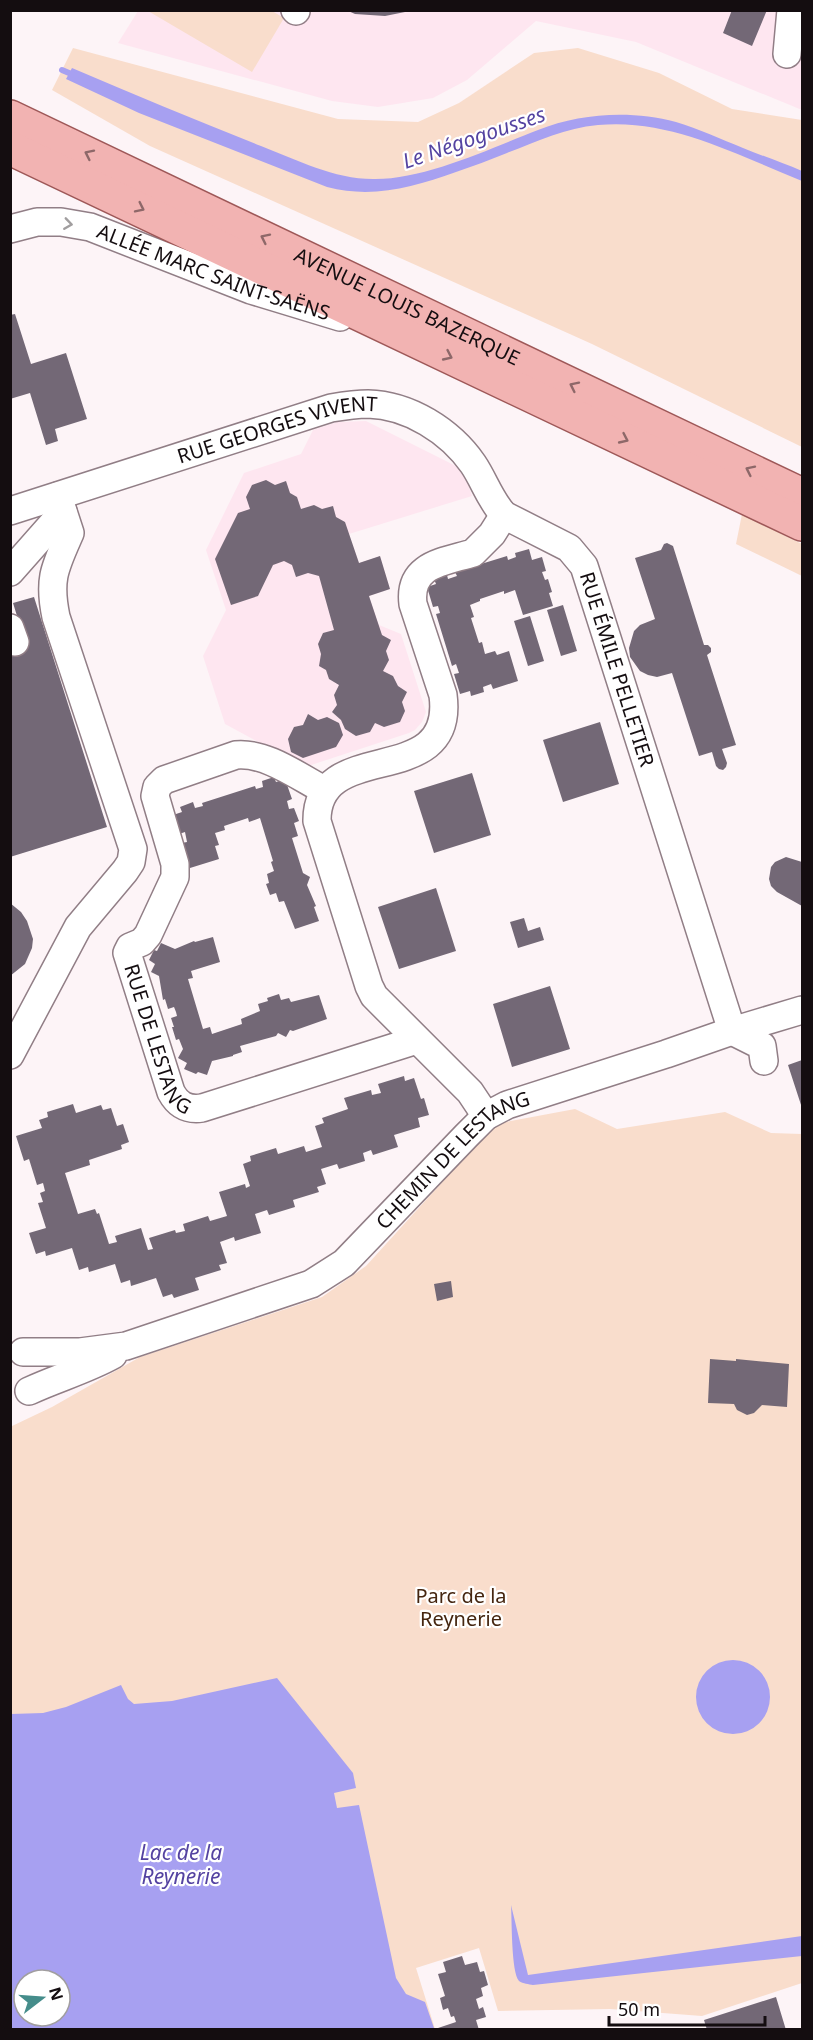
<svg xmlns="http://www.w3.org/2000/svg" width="813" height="2040" font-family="'Noto Sans',sans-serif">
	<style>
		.built { fill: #fee6f0 }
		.green { fill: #f9ddcc; fill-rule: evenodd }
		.water { fill: #a7a0f1; fill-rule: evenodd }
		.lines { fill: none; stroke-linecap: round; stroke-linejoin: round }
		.stream { stroke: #a7a0f1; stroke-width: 6 }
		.building { fill: #736876 }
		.minor-casing { stroke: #917e86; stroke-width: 30 }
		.major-casing { stroke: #9e5858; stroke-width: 36 }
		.minor { stroke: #fff; stroke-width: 27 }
		.major { stroke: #f2b3b2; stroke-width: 33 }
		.oneway { stroke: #8e6869 }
		.oneway2 { stroke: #a19e9f }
		.labels { text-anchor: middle; stroke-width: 4.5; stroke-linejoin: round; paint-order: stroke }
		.street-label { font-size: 20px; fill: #140d10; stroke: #fff }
		.park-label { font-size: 20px; fill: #452610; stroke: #fff }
		.water-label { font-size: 21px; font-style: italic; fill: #5443a1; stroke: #fff }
	</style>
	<rect width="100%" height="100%" fill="#fdf4f7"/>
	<path class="built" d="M 138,11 L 802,11 L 802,110 L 636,42 L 536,21 L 467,80 L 433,98 L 378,107 L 332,101 L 118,43 Z
		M 366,421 L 456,466 L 466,478 L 472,496 L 349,534 L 359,563 L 380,556 L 390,589 L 369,596 L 379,625 L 401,634 L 426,712 L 422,722 L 415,730 L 409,733 L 305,767 L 225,724 L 203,656 L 226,610 L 206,550 L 244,473 L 301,454 L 313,430 L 337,422 Z"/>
	<path class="green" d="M 272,11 L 284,18 L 252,72 L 148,11 Z
		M 73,48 L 338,119 L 418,122 L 459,103 L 534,53 L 578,48 L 659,73 L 732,109 L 802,120 L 802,447 L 592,344 L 150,146 L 52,90 Z
		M 742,514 L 802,544 L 802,576 L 736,544 Z
		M 575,1109 L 617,1129 L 725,1112 L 771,1133 L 802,1134 L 802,1983 L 702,2016 L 610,2009 L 498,2011 L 479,1948 L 416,1968 L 435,2029 L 11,2029 L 10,1427 L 52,1407 L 140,1357 L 322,1297 L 366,1266 L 495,1124 ZM 24,1980 L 60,1980 L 60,2016 L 24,2016 Z"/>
	<path class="water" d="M 72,68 C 135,95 198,121 261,146 C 297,160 334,179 373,179 C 424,180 491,148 538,130 C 581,113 631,110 676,122 C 699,129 721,139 743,148 C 763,156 783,163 802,171 L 802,181 C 737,155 670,118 598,125 C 565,128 538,141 507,153 C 490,160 473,166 456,172 C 413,187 373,199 327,187 L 139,113 L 66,79 Z
		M696 1697a37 37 0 1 1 74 0a37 37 0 1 1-74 0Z
		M 277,1678 L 353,1773 L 356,1788 L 334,1793 L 337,1808 L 359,1805 L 396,1978 L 406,1994 L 425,2002 L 434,2028 L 11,2029 L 11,1714 L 43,1713 L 66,1707 L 121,1685 L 128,1699 L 134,1704 L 172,1701 ZM 24,1980 L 60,1980 L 60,2016 L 24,2016 Z
		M 511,1905 L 528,1975 L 802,1936 L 802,1956 L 533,1985 C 529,1984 523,1984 519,1981 C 511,1972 512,1918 511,1905 Z"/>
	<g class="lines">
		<path class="stream" d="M 62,70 L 76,76"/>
	</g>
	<path class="building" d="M 346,10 L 409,10 L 410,11 L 385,16 L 355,14 Z
		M 732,10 L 767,10 L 752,46 L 723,33 Z
		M 15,314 L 31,364 L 66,353 L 87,419 L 55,429 L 58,441 L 46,445 L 30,393 L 10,399 L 10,315 Z
		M 266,480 L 275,485 L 286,481 L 290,493 L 297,497 L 301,509 L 314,505 L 322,509 L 333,506 L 336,517 L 345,522 L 359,563 L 380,556 L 390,589 L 369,596 L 382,635 L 391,640 L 386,651 L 389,660 L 383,671 L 393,676 L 398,686 L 407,692 L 402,702 L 405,711 L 400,722 L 384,727 L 375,723 L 370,732 L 356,736 L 345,729 L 341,720 L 332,712 L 337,705 L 334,695 L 339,685 L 329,679 L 326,670 L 319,666 L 321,654 L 318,644 L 323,633 L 334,630 L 319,576 L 308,573 L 296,577 L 292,565 L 284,561 L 273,565 L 258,596 L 231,605 L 215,559 L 238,513 L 250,509 L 246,497 L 252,485 Z
		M 667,543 L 673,546 L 704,645 L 708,645 L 711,648 L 711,652 L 707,655 L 736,745 L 722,749 L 727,763 L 726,767 L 723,770 L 719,769 L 716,766 L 712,752 L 699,756 L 672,673 L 657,677 L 648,675 L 640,671 L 630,657 L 629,648 L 634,631 L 640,625 L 655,619 L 635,558 L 661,550 L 664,544 Z
		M 529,549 L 532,560 L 542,557 L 546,571 L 542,572 L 545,580 L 548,579 L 552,592 L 549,593 L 553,606 L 523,615 L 515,590 L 504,594 L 504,591 L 480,599 L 480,601 L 470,605 L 474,617 L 471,618 L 479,643 L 482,642 L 485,654 L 495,651 L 497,655 L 509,651 L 518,681 L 493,689 L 491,684 L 483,687 L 484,692 L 471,696 L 470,691 L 460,694 L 454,674 L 459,673 L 456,664 L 452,666 L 436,614 L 440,613 L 438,606 L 433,607 L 427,587 L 436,584 L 434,579 L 447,575 L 448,579 L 457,576 L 455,572 L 507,556 L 508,560 L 516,557 L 515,553 Z
		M 34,597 L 107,827 L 10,857 L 10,650 L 26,645 L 13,603 Z
		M 563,605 L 577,651 L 561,656 L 547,610 Z
		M 530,616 L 544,661 L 528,666 L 514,621 Z
		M 308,714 L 318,720 L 327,717 L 339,723 L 343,735 L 336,747 L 303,758 L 291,752 L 288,739 L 294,727 L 303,725 Z
		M 600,722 L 619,784 L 563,802 L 543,740 Z
		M 472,773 L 491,835 L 434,853 L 414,791 Z
		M 274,777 L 276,782 L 285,779 L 292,799 L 287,801 L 289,809 L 294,808 L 299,821 L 294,823 L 298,836 L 292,838 L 303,873 L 310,877 L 307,885 L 316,906 L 314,907 L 319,921 L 295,929 L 284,901 L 279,902 L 276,893 L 270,895 L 266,884 L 269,883 L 267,874 L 274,871 L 271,862 L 273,861 L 260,818 L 249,822 L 248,818 L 224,826 L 225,830 L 215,833 L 219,845 L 215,846 L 219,859 L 190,868 L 182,843 L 187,842 L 185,832 L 179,834 L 173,815 L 182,812 L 180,807 L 193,802 L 195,808 L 203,806 L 202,803 L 255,786 L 256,789 L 263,787 L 262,781 Z
		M 786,857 L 802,862 L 802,906 L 777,892 L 771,886 L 769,879 L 771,867 L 775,862 Z
		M 436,888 L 456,951 L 399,969 L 378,907 Z
		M 10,903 L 21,912 L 27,921 L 33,939 L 32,948 L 25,964 L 10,976 Z
		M 524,918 L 528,931 L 540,927 L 544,940 L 518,948 L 510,922 Z
		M 213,937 L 220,962 L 191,971 L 193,978 L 188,979 L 203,1029 L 210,1027 L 212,1034 L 242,1024 L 241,1019 L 260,1011 L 258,1004 L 268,1001 L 267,998 L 279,994 L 281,1000 L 289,998 L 291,1002 L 319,995 L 327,1019 L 293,1031 L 290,1030 L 286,1037 L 278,1033 L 276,1036 L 240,1046 L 242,1052 L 233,1055 L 233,1056 L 212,1061 L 207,1075 L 198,1072 L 196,1074 L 184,1069 L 187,1063 L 178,1058 L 183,1049 L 179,1039 L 176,1040 L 172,1027 L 174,1027 L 171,1018 L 177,1016 L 176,1012 L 174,1007 L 168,1009 L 165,999 L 163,1000 L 159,976 L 151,972 L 155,964 L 149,960 L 154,950 L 157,951 L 161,943 L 175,949 L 194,941 L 195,942 Z
		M 550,986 L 570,1049 L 512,1067 L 493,1004 Z
		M 802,1060 L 802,1108 L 788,1065 Z
		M 404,1076 L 405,1081 L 414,1078 L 421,1099 L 424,1098 L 429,1115 L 418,1118 L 420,1127 L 394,1135 L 398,1147 L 373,1155 L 371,1150 L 363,1153 L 365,1161 L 339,1169 L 337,1164 L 321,1169 L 326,1184 L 317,1187 L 319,1192 L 293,1200 L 295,1207 L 269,1215 L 267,1210 L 255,1214 L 261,1233 L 235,1241 L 234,1237 L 220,1242 L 227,1263 L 219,1265 L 221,1270 L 195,1278 L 199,1290 L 174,1298 L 172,1294 L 163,1297 L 156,1278 L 131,1286 L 130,1280 L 121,1283 L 115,1264 L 89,1272 L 88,1267 L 79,1270 L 72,1248 L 46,1256 L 45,1251 L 36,1254 L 29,1233 L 46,1228 L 38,1203 L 43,1202 L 40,1193 L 45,1191 L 43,1183 L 37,1185 L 29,1159 L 24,1161 L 16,1136 L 42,1128 L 39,1120 L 48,1117 L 47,1112 L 73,1104 L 76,1113 L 101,1105 L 103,1110 L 111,1108 L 117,1126 L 123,1124 L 129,1142 L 121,1145 L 122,1149 L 89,1160 L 90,1165 L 65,1173 L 78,1214 L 95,1209 L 97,1214 L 99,1213 L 109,1244 L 117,1242 L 115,1236 L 141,1228 L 148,1250 L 153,1249 L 149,1238 L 175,1230 L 176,1233 L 185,1231 L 183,1224 L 208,1216 L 210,1221 L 227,1216 L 219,1192 L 245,1184 L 246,1188 L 250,1186 L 243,1164 L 251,1161 L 250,1156 L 276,1148 L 278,1154 L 304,1146 L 306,1152 L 322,1147 L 315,1126 L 324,1123 L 322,1118 L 348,1109 L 344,1098 L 371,1090 L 372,1095 L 381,1093 L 378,1084 Z
		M 451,1281 L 453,1297 L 437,1301 L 434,1284 Z
		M 710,1359 L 736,1361 L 736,1359 L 789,1364 L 787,1407 L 762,1405 L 754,1413 L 747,1415 L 737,1410 L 734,1404 L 708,1403 Z
		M 462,1956 L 465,1965 L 477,1962 L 480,1972 L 484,1971 L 488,1985 L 481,1988 L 483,1996 L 476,1999 L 479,2009 L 483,2007 L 486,2017 L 476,2020 L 479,2030 L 432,2030 L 456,2022 L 454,2016 L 451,2017 L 448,2008 L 443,2010 L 440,1998 L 445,1996 L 438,1974 L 446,1972 L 443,1962 Z
		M 776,1997 L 786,2030 L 707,2030 L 704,2020 Z"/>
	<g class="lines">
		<g class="minor-casing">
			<g id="minor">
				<path d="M 295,10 L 296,11"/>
				<path d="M 787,54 L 791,10"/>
				<path id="s1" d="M 10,229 L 37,222 L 61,222 L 90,227 L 251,290 L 340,317"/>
				<path id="s2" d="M 10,511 L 331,408 C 343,406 355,404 368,404 C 409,405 450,431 473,464 C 484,480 490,500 504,515 L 569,548 L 584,566 L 732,1031 L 762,1046 L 764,1061"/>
				<path d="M 10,572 L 63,512"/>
				<path d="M 10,628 L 15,642"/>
				<path id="s3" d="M 324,790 C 299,777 266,752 236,755 L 164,780 L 157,787 L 155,796 L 175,864 L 175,877 L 148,935 L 142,942 L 130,947 L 127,953 L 171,1092 C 178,1105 187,1110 202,1108 L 417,1040"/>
				<path d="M 10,1055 L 78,927 L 125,871 L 131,862 L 133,849 L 56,617 C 48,579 55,567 70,533 L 58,496"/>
				<path d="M 486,1116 L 470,1092 L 374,996 L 369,986 L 317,821 C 316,735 456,793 443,695 L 413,604 C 408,564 444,562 473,553 L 492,534 L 504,515"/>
				<path id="s4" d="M 23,1352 L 80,1352 L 126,1346 L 311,1284 L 344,1263 L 466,1136 L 486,1116 L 507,1105 L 666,1054 L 732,1031 L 802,1010"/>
				<path d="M 29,1391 C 57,1378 86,1370 113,1355"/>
			</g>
		</g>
		<g class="major-casing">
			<g id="major">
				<path id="s5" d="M 10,117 L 802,495"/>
				<path d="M 10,148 L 802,524"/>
			</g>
		</g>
		<use href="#minor" class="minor"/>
		<use href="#major" class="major"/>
	</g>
	<defs><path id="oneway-chevron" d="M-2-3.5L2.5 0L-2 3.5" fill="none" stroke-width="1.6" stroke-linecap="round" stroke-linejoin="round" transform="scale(1.5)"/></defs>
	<g class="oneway">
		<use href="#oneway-chevron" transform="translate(89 154) rotate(-154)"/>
		<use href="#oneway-chevron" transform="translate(140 208) rotate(26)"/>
		<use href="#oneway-chevron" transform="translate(265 238) rotate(-154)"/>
		<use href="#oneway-chevron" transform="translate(448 356) rotate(25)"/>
		<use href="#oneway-chevron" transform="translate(574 386) rotate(-154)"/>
		<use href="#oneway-chevron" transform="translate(624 439) rotate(25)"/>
		<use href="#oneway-chevron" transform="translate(750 470) rotate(-154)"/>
	</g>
	<use class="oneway2" href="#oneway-chevron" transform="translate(68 224) rotate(8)"/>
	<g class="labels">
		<g class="street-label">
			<text dy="7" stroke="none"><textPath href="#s1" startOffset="213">ALLÉE MARC SAINT-SAËNS</textPath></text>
			<text dy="7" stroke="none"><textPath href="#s5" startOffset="440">AVENUE LOUIS BAZERQUE</textPath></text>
			<text dy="7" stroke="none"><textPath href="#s2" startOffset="280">RUE GEORGES VIVENT</textPath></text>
			<text dy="7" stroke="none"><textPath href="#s2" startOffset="764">RUE ÉMILE PELLETIER</textPath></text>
			<text dy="7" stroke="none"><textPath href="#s3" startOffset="460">RUE DE LESTANG</textPath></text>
			<text dy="7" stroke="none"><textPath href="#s4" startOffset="489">CHEMIN DE LESTANG</textPath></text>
		</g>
		<g class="park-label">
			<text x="461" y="1603">Parc de la<tspan x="461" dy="23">Reynerie</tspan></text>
		</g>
		<g class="water-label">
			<text transform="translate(474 138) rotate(-19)" y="7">Le Négogousses</text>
			<text x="181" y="1860">Lac de la<tspan x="181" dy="24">Reynerie</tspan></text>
		</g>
	</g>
	<rect width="813" height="2040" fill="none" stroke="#140d10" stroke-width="24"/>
	<g transform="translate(42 1998) rotate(73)"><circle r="28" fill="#ffffff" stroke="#a19e9f" stroke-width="1.5"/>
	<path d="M0-4.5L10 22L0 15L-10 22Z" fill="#458d8b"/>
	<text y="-9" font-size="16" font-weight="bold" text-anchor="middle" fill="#140d10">N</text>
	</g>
	<path d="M609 2016v9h156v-9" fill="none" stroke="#140d10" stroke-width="3"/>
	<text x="618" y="2016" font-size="18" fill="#140d10" stroke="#ffffff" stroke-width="4.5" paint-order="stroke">50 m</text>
</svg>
